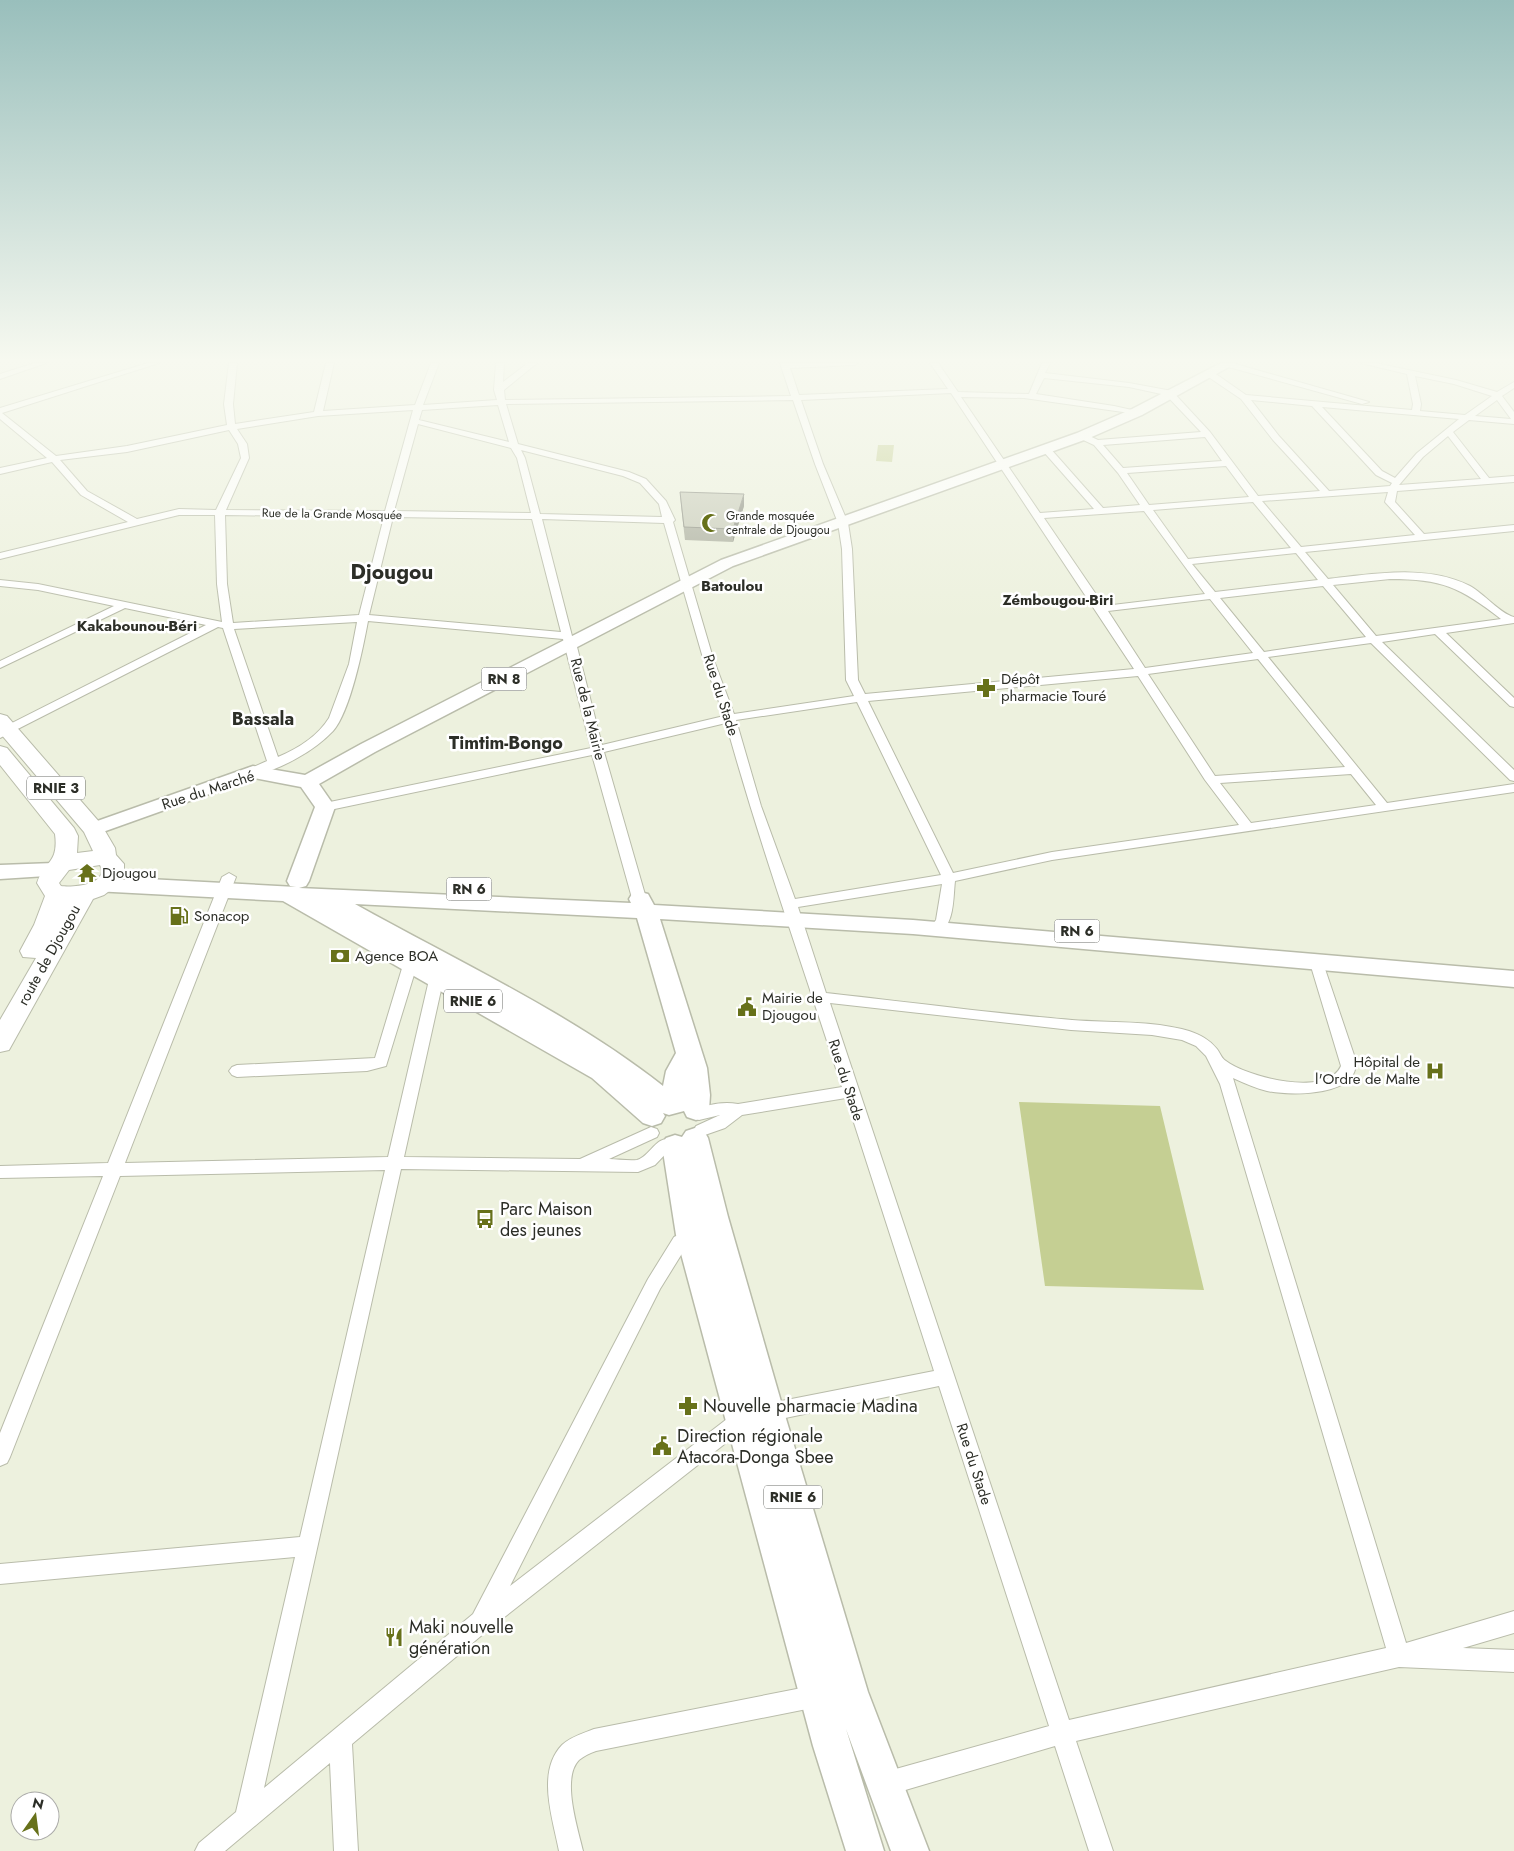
<svg xmlns="http://www.w3.org/2000/svg" width="1514" height="1851" font-family="Jost,sans-serif">
	<style>
		.green { fill: #c5cf93 }
		.lines { fill: none; stroke-linecap: round; stroke-linejoin: round }
		.minor-casing { stroke: #b9bcaa; stroke-width: 2 }
		.primary-casing { stroke: #b9bcaa; stroke-width: 3 }
		.trunk-casing { stroke: #b9bcaa; stroke-width: 2 }
		.minor { fill: #fff; fill-rule: evenodd }
		.primary { fill: #fff; fill-rule: evenodd }
		.trunk { fill: #fff; fill-rule: evenodd }
		.wall { fill: #acaf9f }
		.shaded-wall { fill: #8c8e82 }
		.building { fill: #c8cbb9; stroke: #8c8e82 }
		.labels { text-anchor: middle; stroke-width: 5; stroke-linejoin: round; paint-order: stroke }
		.far-street-label { font-size: 12px; fill: #2c2e27; stroke: #fff }
		.far-poi-label { font-size: 12px; fill: #2c2e27; stroke: #fff; text-anchor: start }
		.shield { fill: #fff; stroke: #6b6d68; stroke-width: 1 }
		.shield-label { font-size: 14px; font-weight: bold; fill: #2c2e27 }
		.far-quarter-label { font-size: 15px; font-weight: bold; fill: #2c2e27; stroke: #fff }
		.poi-label { font-size: 15px; fill: #2c2e27; stroke: #fff; text-anchor: start }
		.street-label { font-size: 15px; fill: #2c2e27; stroke: #fff }
		.quarter-label { font-size: 18px; font-weight: bold; fill: #2c2e27; stroke: #fff }
		.near-poi-label { font-size: 18px; fill: #2c2e27; stroke: #fff; text-anchor: start }
		.far-town-label { font-size: 21px; font-weight: bold; fill: #2c2e27; stroke: #fff }
	</style>
	<rect width="100%" height="100%" fill="#edf1de"/>
	<path class="green" d="M 878,445 L 894,445 L 892,462 L 876,461 Z
		M 1019,1102 L 1160,1106 L 1204,1290 L 1045,1286 Z"/>
	<g class="lines">
		<g class="minor-casing">
			<path id="minor" d="M 35,363 L 46,363 L 0,379 L 0,374 Z
				M 148,363 L 159,363 L 2,413 L 56,456 L 127,446 L 227,425 L 224,404 L 229,363 L 237,363 L 233,404 L 235,424 L 314,412 L 326,363 L 334,363 L 323,411 L 415,405 L 431,363 L 439,363 L 423,405 L 497,400 L 494,390 L 496,363 L 504,363 L 503,382 L 528,363 L 537,363 L 504,390 L 505,400 L 791,396 L 780,363 L 858,363 L 854,365 L 790,368 L 799,395 L 948,389 L 930,363 L 938,363 L 958,392 L 1029,394 L 1042,363 L 1050,363 L 1045,373 L 1129,383 L 1172,391 L 1210,432 L 1258,496 L 1320,491 L 1273,440 L 1241,399 L 1207,376 L 1207,372 L 1213,372 L 1246,395 L 1412,410 L 1413,404 L 1407,374 L 1361,363 L 1375,363 L 1456,380 L 1497,392 L 1514,382 L 1514,388 L 1502,396 L 1514,412 L 1514,424 L 1469,420 L 1453,432 L 1489,478 L 1514,476 L 1514,482 L 1397,491 L 1395,502 L 1424,534 L 1514,525 L 1514,531 L 1305,552 L 1328,579 C 1374,574 1427,564 1470,586 C 1483,593 1501,614 1514,617 L 1514,623 L 1446,633 L 1514,698 L 1514,707 L 1510,706 L 1435,634 L 1382,642 L 1514,770 L 1514,781 L 1510,780 L 1371,643 L 1268,657 L 1387,803 L 1514,784 L 1514,792 L 1052,860 L 955,881 C 953,897 955,928 936,934 L 929,929 L 936,920 L 942,884 L 798,907 L 826,993 C 908,1002 990,1013 1072,1020 C 1110,1023 1151,1020 1189,1031 C 1200,1035 1209,1039 1217,1049 C 1220,1053 1222,1059 1226,1061 C 1247,1077 1327,1098 1341,1066 L 1310,963 L 1317,958 L 1322,960 L 1355,1058 C 1364,1097 1290,1096 1267,1091 C 1255,1088 1244,1083 1233,1078 L 1406,1643 L 1514,1611 L 1514,1633 L 1463,1648 L 1514,1650 L 1514,1672 L 1399,1667 L 1076,1741 L 1113,1851 L 1089,1851 L 1055,1746 L 885,1796 L 877,1792 L 873,1784 L 877,1776 L 885,1772 L 1049,1726 L 939,1386 L 766,1422 L 759,1419 L 756,1413 L 759,1407 L 766,1404 L 934,1371 L 846,1098 L 742,1115 L 725,1128 L 702,1136 L 696,1134 L 694,1130 L 696,1126 L 720,1115 L 699,1120 L 693,1118 L 691,1114 L 693,1110 C 708,1105 722,1101 738,1104 L 842,1087 C 803,966 760,846 726,723 L 604,752 L 646,898 L 639,902 L 632,898 L 592,755 L 325,811 L 319,807 L 325,803 L 591,748 L 563,639 L 368,621 C 363,648 350,712 333,731 C 313,752 281,769 253,776 L 247,772 L 249,769 L 267,761 L 223,628 L 218,627 L 0,738 L 0,729 L 206,625 L 125,608 L 0,668 L 0,661 L 114,606 L 38,590 L 0,586 L 0,580 L 38,584 L 222,622 L 217,584 L 215,515 L 179,515 L 0,559 L 0,553 L 128,522 L 81,495 L 52,462 L 0,474 L 0,468 L 47,458 L 0,419 L 0,408 ZM 1415,376 L 1454,384 L 1492,396 L 1465,415 L 1420,411 L 1421,404 ZM 1044,378 L 1129,387 L 1166,395 L 1201,432 L 1098,440 L 1085,434 L 1079,434 L 1079,438 L 1094,445 L 1118,473 L 1140,505 L 1103,508 L 1049,447 L 1043,447 L 1043,451 L 1094,509 L 1040,513 L 961,397 L 1024,398 L 1137,414 L 1141,412 L 1114,406 L 1036,394 ZM 951,393 L 1134,669 L 865,694 L 858,680 L 852,549 L 848,523 L 823,464 L 801,400 ZM 793,400 L 815,464 L 838,523 L 842,549 L 846,680 L 854,696 L 734,714 L 713,658 L 673,522 L 675,520 L 666,501 L 646,479 L 629,472 L 518,444 L 506,404 ZM 1251,400 L 1312,406 L 1376,475 L 1392,483 L 1390,486 L 1329,491 L 1279,436 ZM 1497,400 L 1511,419 L 1475,416 ZM 498,405 L 509,442 L 419,420 L 422,410 ZM 1322,407 L 1459,419 L 1417,453 L 1395,478 L 1382,471 ZM 413,410 L 385,511 L 226,510 L 249,458 L 247,444 L 237,429 L 318,416 ZM 418,424 L 511,448 L 517,458 L 531,513 L 394,511 ZM 229,430 L 238,444 L 241,458 L 216,510 L 179,509 L 137,519 L 87,491 L 60,460 L 127,452 ZM 1448,436 L 1481,479 L 1399,485 L 1423,457 ZM 1205,437 L 1222,461 L 1123,468 L 1103,445 ZM 521,450 L 623,476 L 640,483 L 659,504 L 662,517 L 540,514 L 525,458 ZM 1226,466 L 1249,497 L 1149,505 L 1127,473 ZM 1388,492 L 1385,502 L 1415,535 L 1301,547 L 1262,501 ZM 1253,502 L 1291,548 L 1188,559 L 1153,510 ZM 1144,511 L 1205,594 L 1104,606 L 1044,518 ZM 225,515 L 384,517 L 359,615 L 233,623 L 227,584 ZM 393,517 L 532,519 L 561,632 L 369,615 ZM 542,519 L 664,523 L 703,658 L 724,716 L 602,745 L 576,643 L 572,636 ZM 1296,553 L 1318,580 L 1215,592 L 1192,564 ZM 1390,579 C 1442,579 1460,587 1501,619 L 1376,636 L 1333,585 ZM 1323,586 L 1366,637 L 1264,652 L 1220,598 ZM 1210,599 L 1253,653 L 1145,668 L 1108,611 ZM 357,622 L 349,664 L 329,718 C 318,736 297,749 278,757 L 234,629 ZM 1258,659 L 1345,767 L 1215,776 L 1148,674 ZM 1138,676 L 1205,780 L 1239,825 L 1052,852 L 953,873 L 868,701 ZM 857,702 L 941,875 L 795,899 L 761,806 L 736,720 ZM 1351,774 L 1376,805 L 1251,823 L 1220,783 ZM 830,1003 L 1071,1030 L 1152,1035 L 1182,1040 L 1196,1046 L 1206,1056 L 1220,1084 L 1386,1648 L 1069,1720 Z
				M 1225,363 L 1232,363 L 1369,402 L 1362,404 L 1225,366 Z
				M 229,873 L 236,877 L 125,1163 L 388,1157 L 429,980 L 437,969 L 442,967 L 449,972 L 443,981 L 404,1157 L 580,1159 L 651,1127 L 657,1129 L 659,1133 L 657,1137 L 609,1159 C 617,1159 628,1161 637,1160 C 651,1156 656,1134 673,1140 L 675,1144 L 655,1165 L 638,1172 L 401,1169 L 264,1788 L 473,1614 L 648,1279 L 674,1237 L 692,1228 L 698,1230 L 701,1235 L 698,1240 L 686,1247 L 660,1289 L 510,1586 L 736,1412 L 743,1409 L 750,1412 L 753,1418 L 750,1424 L 488,1630 L 352,1744 L 358,1851 L 334,1851 L 330,1763 L 225,1851 L 195,1851 L 199,1843 L 236,1812 L 295,1557 L 0,1584 L 0,1564 L 300,1537 L 385,1170 L 120,1176 L 10,1457 L 7,1463 L 0,1466 L 0,1433 L 103,1176 L 0,1178 L 0,1166 L 108,1163 L 222,877 Z
				M 410,960 L 417,965 L 386,1066 L 367,1071 L 237,1077 L 232,1075 L 229,1071 L 232,1067 L 237,1065 L 375,1058 L 403,965 Z
				M 817,1685 L 825,1688 L 828,1696 L 825,1704 L 817,1707 L 596,1751 C 590,1753 584,1756 579,1760 C 561,1778 578,1829 583,1851 L 559,1851 C 553,1819 536,1772 562,1745 C 570,1737 584,1733 594,1729 Z"/>
		</g>
		<g class="primary-casing">
			<path id="primary" d="M 1221,363 L 1236,363 L 1142,415 L 1087,439 L 733,566 L 375,752 L 319,784 L 335,807 L 309,881 L 306,886 L 299,888 L 631,903 L 629,899 L 632,894 L 640,892 L 648,894 L 654,905 L 913,920 L 1514,971 L 1514,987 L 913,934 L 660,919 L 707,1068 L 710,1095 L 709,1110 L 705,1117 L 696,1120 L 687,1117 L 684,1111 L 669,1115 L 663,1113 L 665,1116 L 661,1123 L 652,1126 L 643,1123 L 592,1078 L 283,901 L 94,891 L 91,886 L 94,881 L 148,879 L 296,887 L 290,886 L 287,881 L 315,807 L 301,787 L 254,778 L 100,833 L 93,835 L 86,833 L 83,829 L 86,825 L 253,766 L 305,775 L 361,744 L 721,560 L 1077,433 L 1132,409 ZM 355,904 L 637,918 L 676,1053 L 666,1071 L 663,1086 C 572,1014 457,961 355,904 Z
				M 54,863 L 62,865 L 65,870 L 62,875 L 0,879 L 0,865 Z
				M 695,1128 L 704,1131 L 708,1138 L 728,1217 L 784,1412 L 868,1692 L 929,1851 L 891,1851 L 846,1729 L 884,1851 L 846,1851 L 813,1746 L 676,1235 L 662,1145 L 666,1138 L 675,1135 L 682,1137 L 686,1131 Z"/>
		</g>
		<g class="trunk-casing">
			<path id="trunk" d="M 0,714 L 7,716 L 101,824 L 115,848 L 116,855 L 124,864 L 124,872 L 117,885 L 104,895 L 93,899 L 9,1050 L 0,1052 L 0,1020 L 36,958 L 23,957 L 20,951 L 34,925 L 45,896 L 37,883 C 44,861 59,864 55,834 L 0,765 L 0,746 L 7,748 L 74,828 L 78,836 L 77,853 L 93,851 L 84,832 L 0,733 ZM 100,865 C 110,884 74,888 61,886 L 59,883 L 69,870 Z"/>
		</g>
		<use href="#minor" class="minor"/>
		<use href="#primary" class="primary"/>
		<use href="#trunk" class="trunk"/>
	</g>
	<path class="wall" d="M 680,492 L 744,506 L 733,542 L 685,540 L 681,505 Z"/>
	<path class="shaded-wall" d="M 744,494 L 744,506 L 733,542 L 733,529 Z"/>
	<path class="building" d="M 680,492 L 744,494 L 733,529 L 684,527 Z"/>
	<linearGradient id="sky" x2="0" y2="1"><stop stop-color="#99bfbc"/><stop offset="0.58" stop-color="#f7f9f0"/><stop offset="1" stop-color="#f7f9f0" stop-opacity="0"/></linearGradient>
	<rect width="1514" height="622" fill="url(#sky)"/>
	<defs>
		<g id="mosque-bare" transform="scale(1.5)"><path d="M3.5-4.9A6 6 0 1 0 3.5 4.9A5 5 0 1 1 3.5-4.9Z" fill="#67711a" stroke="#fff" stroke-width="2.5" paint-order="stroke"/></g>
		<g id="pharmacy-bare" transform="scale(1.5)"><path d="M-2-6h4v4h4v4h-4v4h-4v-4h-4v-4h4Z" fill="#67711a" stroke="#fff" stroke-width="2.5" paint-order="stroke"/></g>
		<g id="temple-bare" transform="scale(1.5)"><path d="M0-6L5-2H3V0L6.5 2.5H4V6H1.5V3h-3V6H-4V2.5H-6.5L-3 0V-2H-5Z" fill="#67711a" stroke="#fff" stroke-width="2.5" paint-order="stroke"/></g>
		<g id="fuel-bare" transform="scale(1.5)"><path d="M-5.5-6h7V0h2V4h1.3V-2.5L3-4.5l.8-.8L6-3V5H2.5V1h-1V6h-7ZM-4.2-4.7v3.2H.2V-4.7Z" fill="#67711a" stroke="#fff" stroke-width="2.5" paint-order="stroke"/></g>
		<g id="bank-bare" transform="scale(1.5)"><path d="M-6-4H6V4H-6ZM0-2.3a2.3 2.3 0 1 0 0 4.6a2.3 2.3 0 1 0 0-4.6Z" fill="#67711a" stroke="#fff" stroke-width="2.5" paint-order="stroke"/></g>
		<g id="civic-bare" transform="scale(1.5)"><path d="M-.6-6.5H3V-4.5H.6V-3L4-1V1h2V6H-6V1h2V-1L-.6-3ZM-1.2 2.5V6h2.4V2.5Z" fill="#67711a" stroke="#fff" stroke-width="2.5" paint-order="stroke"/></g>
		<g id="hospital-bare" transform="scale(1.5)"><path d="M-5-5h3v3.5h4V-5h3V5h-3V1.5h-4V5h-3Z" fill="#67711a" stroke="#fff" stroke-width="2.5" paint-order="stroke"/></g>
		<g id="bus-bare" transform="scale(1.5)"><path d="M-5-6H5V4H4V6H2V4H-2V6H-4V4H-5ZM-3.5-4V0h7V-4ZM-3.5 1.2v1.5H-2V1.2ZM2 1.2v1.5H3.5V1.2Z" fill="#67711a" stroke="#fff" stroke-width="2.5" paint-order="stroke"/></g>
		<g id="restaurant-bare" transform="scale(1.5)"><path d="M-5-6h1v4h1v-4h1v4h1v-4h1v5L-1.5 .5V6h-2V.5L-5-1ZM5-6V6H3V1.5H1.5Q1.5-4 5-6Z" fill="#67711a" stroke="#fff" stroke-width="2.5" paint-order="stroke"/></g>
	</defs>
	<g fill-rule="evenodd">
		<use href="#mosque-bare" x="711" y="523"/>
		<use href="#pharmacy-bare" x="986" y="688"/>
		<use href="#temple-bare" x="87" y="873"/>
		<use href="#fuel-bare" x="179" y="916"/>
		<use href="#bank-bare" x="340" y="956"/>
		<use href="#civic-bare" x="747" y="1007"/>
		<use href="#hospital-bare" x="1435" y="1071"/>
		<use href="#bus-bare" x="485" y="1219"/>
		<use href="#pharmacy-bare" x="688" y="1406"/>
		<use href="#civic-bare" x="662" y="1446"/>
		<use href="#restaurant-bare" x="394" y="1637"/>
	</g>
	<g class="labels">
		<g class="far-street-label">
			<text transform="translate(332 514) rotate(1)" y="4">Rue de la Grande Mosquée</text>
		</g>
		<g class="far-poi-label">
			<text x="726" y="520">Grande mosquée<tspan x="726" dy="14">centrale de Djougou</tspan></text>
		</g>
		<g class="shield">
			<rect x="481.5" y="667.5" width="45" height="23" rx="4"/>
			<rect x="27" y="776.5" width="58" height="23" rx="4"/>
			<rect x="446.5" y="877.5" width="45" height="23" rx="4"/>
			<rect x="1054.5" y="919.5" width="45" height="23" rx="4"/>
			<rect x="444" y="989.5" width="58" height="23" rx="4"/>
			<rect x="764" y="1485.5" width="58" height="23" rx="4"/>
		</g>
		<g class="shield-label">
			<text x="504" y="684">RN 8</text>
			<text x="56" y="793">RNIE 3</text>
			<text x="469" y="894">RN 6</text>
			<text x="1077" y="936">RN 6</text>
			<text x="473" y="1006">RNIE 6</text>
			<text x="793" y="1502">RNIE 6</text>
		</g>
		<g class="far-quarter-label">
			<text x="732" y="591">Batoulou</text>
			<text x="1058" y="605">Zémbougou-Biri</text>
			<text x="137" y="631">Kakabounou-Béri</text>
		</g>
		<g class="poi-label">
			<text x="1001" y="684">Dépôt<tspan x="1001" dy="17">pharmacie Touré</tspan></text>
			<text x="102" y="878">Djougou</text>
			<text x="194" y="921">Sonacop</text>
			<text x="355" y="961">Agence BOA</text>
			<text x="762" y="1003">Mairie de<tspan x="762" dy="17">Djougou</tspan></text>
			<text x="1420" y="1067" text-anchor="end">Hôpital de<tspan x="1420" dy="17">l'Ordre de Malte</tspan></text>
		</g>
		<g class="street-label">
			<text transform="translate(721 695) rotate(72)" y="5">Rue du Stade</text>
			<text transform="translate(588 709) rotate(76)" y="5">Rue de la Mairie</text>
			<text transform="translate(208 790) rotate(-18)" y="5">Rue du Marché</text>
			<text transform="translate(49 955) rotate(-61)" y="5">route de Djougou</text>
			<text transform="translate(846 1080) rotate(72)" y="5">Rue du Stade</text>
			<text transform="translate(974 1464) rotate(72)" y="5">Rue du Stade</text>
		</g>
		<g class="quarter-label">
			<text x="263" y="725">Bassala</text>
			<text x="506" y="749">Timtim-Bongo</text>
		</g>
		<g class="near-poi-label">
			<text x="500" y="1215">Parc Maison<tspan x="500" dy="21">des jeunes</tspan></text>
			<text x="703" y="1412">Nouvelle pharmacie Madina</text>
			<text x="677" y="1442">Direction régionale<tspan x="677" dy="21">Atacora-Donga Sbee</tspan></text>
			<text x="409" y="1633">Maki nouvelle<tspan x="409" dy="21">génération</tspan></text>
		</g>
		<g class="far-town-label">
			<text x="392" y="579">Djougou</text>
		</g>
	</g>
	<g transform="translate(35 1816) rotate(14)"><circle r="24" fill="#ffffff" stroke="#ababa9"/>
	<path d="M0-4L9 19L0 12L-9 19Z" fill="#67711a"/>
	<text y="-8" font-size="14" font-weight="bold" text-anchor="middle" fill="#2c2e27">N</text>
	</g>
</svg>
